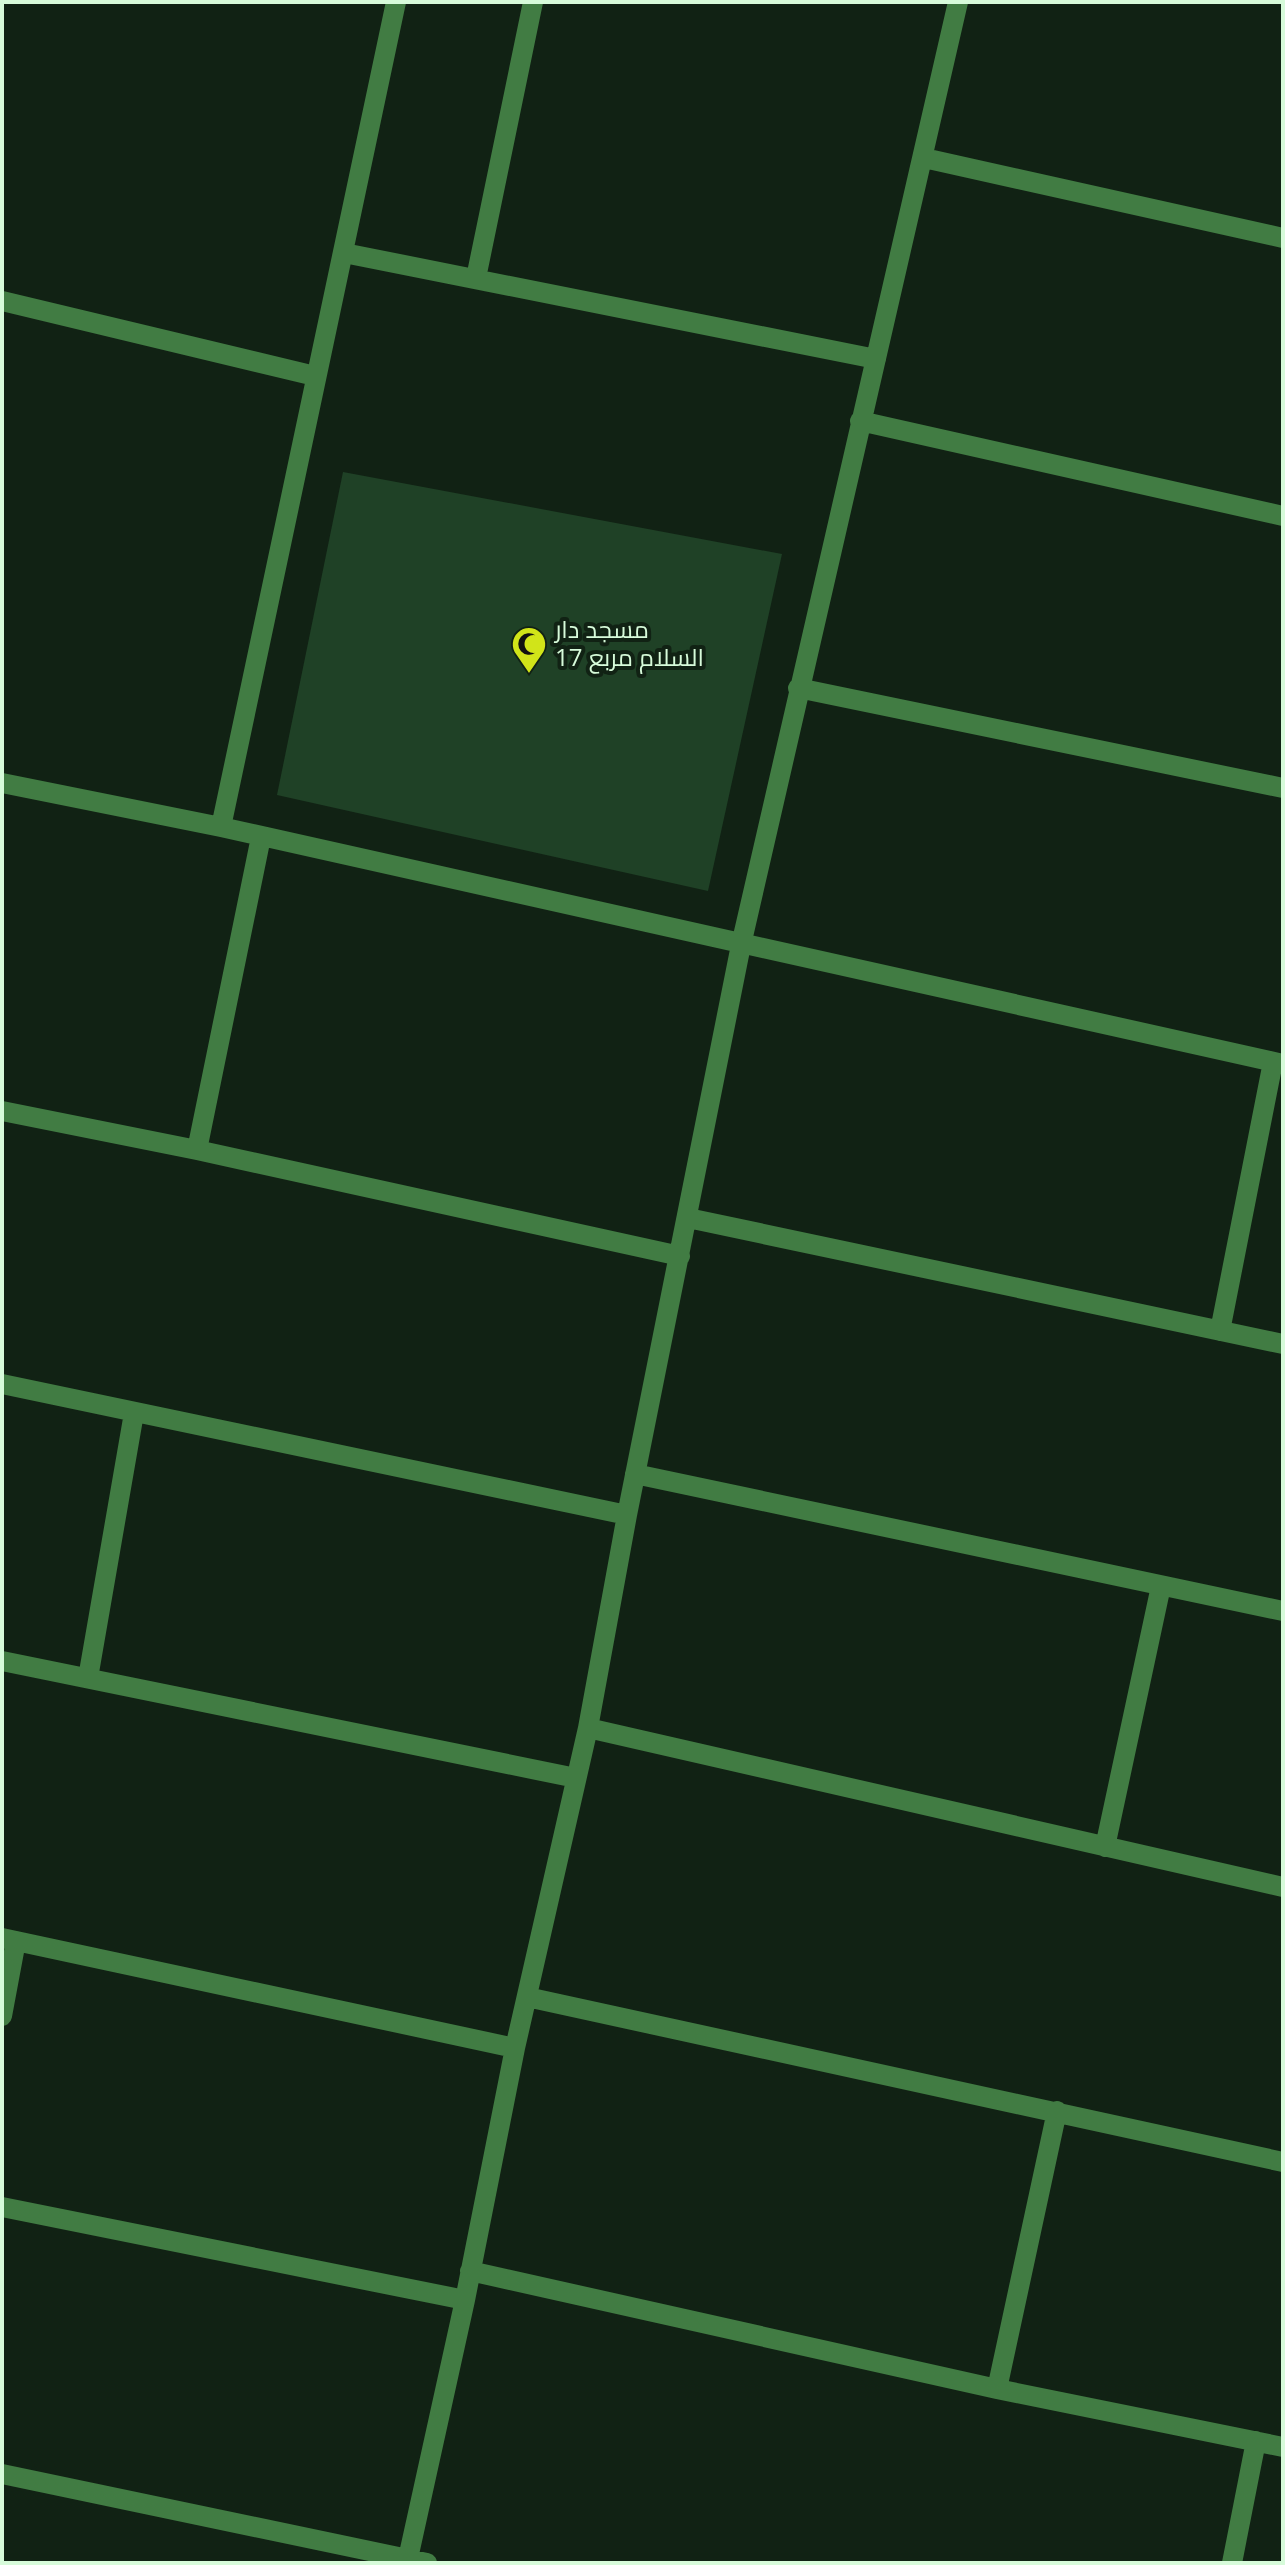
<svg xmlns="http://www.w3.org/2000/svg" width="1285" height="2565" font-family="'Open Sans',Cairo,sans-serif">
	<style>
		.building { fill: #1f4126 }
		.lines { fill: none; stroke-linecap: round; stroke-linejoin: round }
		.minor { stroke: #417c43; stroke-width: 20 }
		.labels { text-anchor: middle; stroke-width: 8; stroke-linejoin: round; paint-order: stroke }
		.poi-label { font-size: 24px; fill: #d7fbda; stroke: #112214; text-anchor: start }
	</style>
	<rect width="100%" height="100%" fill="#112214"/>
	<path class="building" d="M 343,472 L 782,554 L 708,891 L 277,795 Z"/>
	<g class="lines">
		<path class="minor" d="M 924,158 L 1283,238
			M 344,253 L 876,359
			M 476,278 L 533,2
			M 2,301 L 315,376
			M 860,421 L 1283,516
			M 798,688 L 1283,788
			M 2,783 L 221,827 L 1283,1064
			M 221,827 L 396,2
			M 2,1111 L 197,1150 L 680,1256
			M 197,1150 L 261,837
			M 688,1218 L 1283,1344
			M 1220,1331 L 1273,1062
			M 2,1384 L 627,1515
			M 635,1474 L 1283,1611
			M 2,1661 L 576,1778
			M 88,1678 L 134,1413
			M 588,1728 L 1283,1887
			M 1105,1847 L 1161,1586
			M 2,1938 L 515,2048
			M 527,1997 L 1283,2162
			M 2,2016 L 16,1941
			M 2,2207 L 465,2300
			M 470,2271 L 997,2389 L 1283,2447
			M 997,2389 L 1057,2111
			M 2,2474 L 427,2563
			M 407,2563 L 465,2300 L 515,2048 L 588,1728 L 627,1515 L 741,945 L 958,2
			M 1232,2563 L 1256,2441"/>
	</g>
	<defs>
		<g id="mosque-pin" transform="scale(1.8)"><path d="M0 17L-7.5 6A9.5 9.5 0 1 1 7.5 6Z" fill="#d1e419" stroke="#112214"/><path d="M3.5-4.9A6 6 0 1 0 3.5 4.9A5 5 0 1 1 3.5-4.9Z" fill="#111"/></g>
	</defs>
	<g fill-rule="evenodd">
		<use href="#mosque-pin" x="529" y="644"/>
	</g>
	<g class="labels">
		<g class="poi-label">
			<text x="555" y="638">مسجد دار<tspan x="555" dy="28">السلام مربع 17</tspan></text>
		</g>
	</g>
	<rect width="1285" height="2565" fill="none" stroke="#d7fbda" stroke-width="8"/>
</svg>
